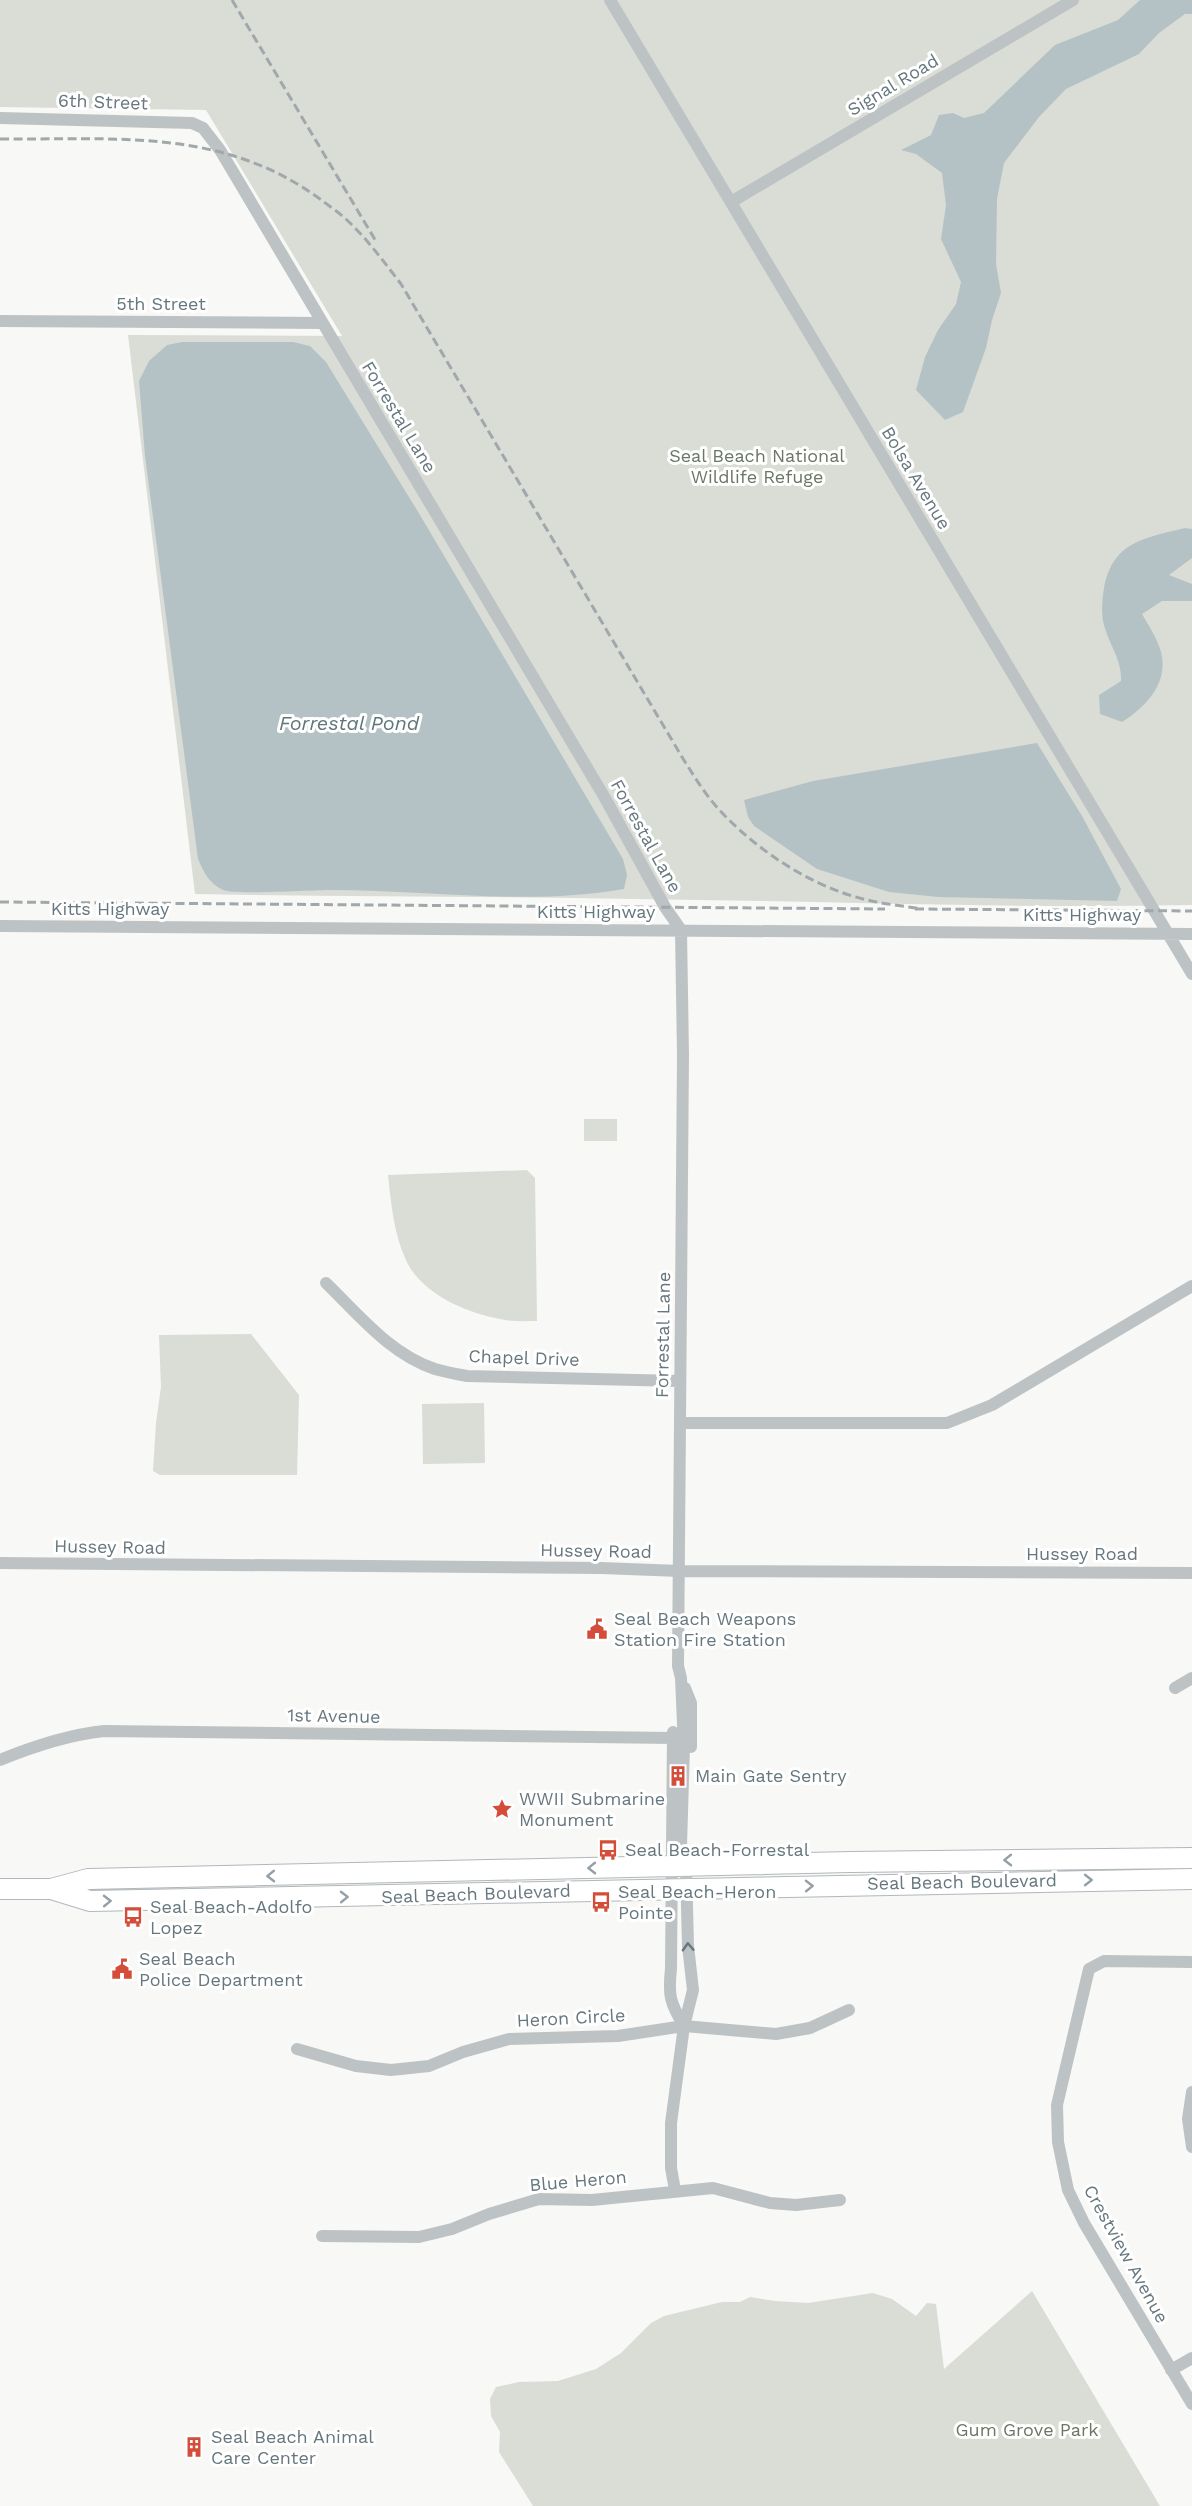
<svg xmlns="http://www.w3.org/2000/svg" width="1192" height="2506" font-family="'Work Sans',sans-serif">
	<style>
		.green { fill: #d9ddd6 }
		.water { fill: #b5c2c5 }
		.lines { fill: none; stroke-linecap: round; stroke-linejoin: round }
		.primary-casing { stroke: #b1b7ba; stroke-width: 22 }
		.street { stroke: #bdc3c5; stroke-width: 12 }
		.primary { stroke: #fff; stroke-width: 20 }
		.rail { stroke: #a0a8ab; stroke-width: 3; stroke-dasharray: 9 4.5; stroke-linecap: butt }
		.oneway { stroke: #94a0a5 }
		.oneway2 { stroke: #66777e }
		.labels { text-anchor: middle; stroke-width: 6; stroke-linejoin: round; paint-order: stroke }
		.street-label { font-size: 18px; fill: #66777e; stroke: #fff }
		.park-label { font-size: 18px; fill: #697764; stroke: #fff }
		.poi-label { font-size: 18px; fill: #66777e; stroke: #fff; text-anchor: start }
		.water-label { font-size: 20px; font-style: italic; fill: #607578; stroke: #fff }
	</style>
	<rect width="100%" height="100%" fill="#f8f8f6"/>
	<path class="green" d="M 0,0 L 1192,0 L 1192,905 C 1007,909 821,901 636,899 C 489,896 342,897 195,894 L 128,335 L 342,336 L 206,110 L 0,107 Z
		M 584,1119 L 617,1119 L 617,1141 L 584,1141 Z
		M 527,1170 L 535,1178 L 537,1321 C 525,1321 512,1322 500,1319 C 467,1313 421,1294 406,1260 C 394,1235 391,1203 388,1175 Z
		M 251,1334 L 299,1395 L 297,1475 L 160,1475 L 153,1471 L 156,1423 L 161,1387 L 159,1335 Z
		M 484,1403 L 485,1463 L 423,1464 L 422,1404 Z
		M 1032,2291 L 1160,2506 L 533,2506 L 499,2452 L 500,2432 L 491,2416 L 490,2399 L 496,2387 L 519,2382 L 558,2381 L 596,2369 L 621,2353 L 651,2323 L 664,2316 L 722,2302 L 740,2302 L 750,2297 L 775,2301 L 808,2303 L 873,2293 L 892,2299 L 916,2316 L 927,2303 L 936,2304 L 944,2369 Z"/>
	<path class="water" d="M 1140,0 L 1192,0 L 1192,14 L 1185,14 L 1159,33 L 1139,54 L 1066,89 L 1039,117 L 1004,163 L 997,199 L 996,264 L 1001,293 L 992,320 L 986,348 L 963,412 L 945,420 L 916,390 L 925,357 L 938,330 L 956,304 L 961,282 L 941,239 L 946,205 L 942,173 L 916,154 L 901,150 L 931,135 L 939,115 L 953,113 L 964,118 L 984,113 L 1055,45 L 1118,20 Z
		M 182,342 L 293,342 L 310,346 L 326,362 L 420,515 L 623,859 L 627,875 L 624,889 C 528,906 428,890 332,890 C 315,890 233,895 223,890 C 209,883 204,873 198,859 L 145,456 L 139,381 L 149,361 L 167,345 Z
		M 1185,528 L 1192,529 L 1192,558 L 1169,575 L 1192,584 L 1192,601 L 1162,601 L 1142,614 C 1149,626 1157,638 1161,652 C 1169,683 1146,707 1122,722 L 1100,714 L 1099,695 L 1121,681 C 1122,659 1109,645 1104,625 C 1101,614 1102,600 1104,588 C 1113,541 1145,538 1185,528 Z
		M 1037,743 L 1082,816 L 1121,889 L 1117,901 L 938,897 L 889,892 L 817,869 L 754,826 L 748,817 L 744,800 L 813,781 Z"/>
	<g class="lines">
		<g class="primary-casing">
			<path id="primary" d="M 0,1889 L 51,1889 L 88,1879 L 851,1862 L 1192,1858
				M 51,1889 L 90,1901 L 1192,1879"/>
		</g>
		<path class="street" d="M 610,0 L 1192,974
			M 0,118 L 192,123 L 203,128 L 220,150 L 605,798 L 665,907 L 681,930 L 683,1055 L 678,1666 L 681,1678 L 684,1747 L 681,1846 L 686,1866 L 688,1946 L 693,1990 L 684,2026 L 671,2123 L 671,2168 L 675,2190
			M 731,202 L 1073,0
			M 0,321 L 322,323
			M 0,926 L 1192,934
			M 326,1283 C 359,1315 390,1354 435,1369 C 445,1372 456,1374 467,1376 L 680,1381
			M 680,1423 L 947,1423 L 992,1405 L 1192,1286
			M 0,1563 L 601,1568 L 680,1571 L 1192,1573
			M 685,1688 L 691,1703 L 691,1747
			M 1175,1688 L 1192,1678
			M 673,1732 L 671,1969 C 668,1995 670,2003 684,2026
			M 0,1760 C 34,1746 67,1735 104,1731 L 673,1738
			M 1192,1962 L 1104,1961 L 1089,1969 L 1057,2105 L 1058,2142 L 1068,2190 L 1084,2223 L 1192,2404
			M 297,2049 L 356,2066 L 391,2070 L 429,2066 L 463,2052 L 509,2039 L 618,2036 L 684,2026 L 776,2034 L 810,2028 L 849,2010
			M 1192,2092 L 1188,2119 L 1192,2147
			M 322,2236 L 419,2237 L 452,2229 L 489,2214 L 539,2199 L 592,2200 L 713,2188 L 770,2203 L 796,2205 L 840,2200
			M 1171,2370 L 1192,2358"/>
		<use href="#primary" class="primary"/>
		<path class="rail" d="M 232,0 L 377,243
			M 0,139 C 115,140 221,127 320,199 C 329,206 340,213 348,221 C 368,240 384,262 401,284 L 682,757 C 695,778 708,799 726,817 C 763,854 812,886 863,899 C 883,904 903,906 923,909
			M 0,902 L 885,909
			M 915,909 L 1192,911"/>
	</g>
	<defs><path id="oneway-chevron" d="M-2-3.5L2.5 0L-2 3.5" fill="none" stroke-width="1.6" stroke-linecap="round" stroke-linejoin="round" transform="scale(1.5)"/></defs>
	<g class="oneway">
		<use href="#oneway-chevron" transform="translate(1008 1860) rotate(179)"/>
		<use href="#oneway-chevron" transform="translate(592 1868) rotate(179)"/>
		<use href="#oneway-chevron" transform="translate(271 1876) rotate(179)"/>
		<use href="#oneway-chevron" transform="translate(1088 1880)"/>
		<use href="#oneway-chevron" transform="translate(809 1886) rotate(-1)"/>
		<use href="#oneway-chevron" transform="translate(344 1897) rotate(-1)"/>
		<use href="#oneway-chevron" transform="translate(107 1901) rotate(-1)"/>
	</g>
	<use class="oneway2" href="#oneway-chevron" transform="translate(688 1947) rotate(-92)"/>
	<defs>
		<g id="civic-bare" transform="scale(1.62)"><path d="M-.6-6.5H3V-4.5H.6V-3L4-1V1h2V6H-6V1h2V-1L-.6-3ZM-1.2 2.5V6h2.4V2.5Z" fill="#d44d3a" stroke="#fff" stroke-width="2.5" paint-order="stroke"/></g>
		<g id="building-bare" transform="scale(1.62)"><path d="M-4-6H4V6H1V3H-1V6H-4ZM-2.5-4.3h1.7v1.8h-1.7ZM.8-4.3h1.7v1.8H.8ZM-2.5-1h1.7V.8h-1.7ZM.8-1h1.7V.8H.8Z" fill="#d44d3a" stroke="#fff" stroke-width="2.5" paint-order="stroke"/></g>
		<g id="sight-bare" transform="scale(1.62)"><path d="M0-6L1.8-2.2L6-1.7L2.9 1.2L3.7 5.4L0 3.3L-3.7 5.4L-2.9 1.2L-6-1.7L-1.8-2.2Z" fill="#d44d3a" stroke="#fff" stroke-width="2.5" paint-order="stroke"/></g>
		<g id="bus-bare" transform="scale(1.62)"><path d="M-5-6H5V4H4V6H2V4H-2V6H-4V4H-5ZM-3.5-4V0h7V-4ZM-3.5 1.2v1.5H-2V1.2ZM2 1.2v1.5H3.5V1.2Z" fill="#d44d3a" stroke="#fff" stroke-width="2.5" paint-order="stroke"/></g>
	</defs>
	<g fill-rule="evenodd">
		<use href="#civic-bare" x="597" y="1629"/>
		<use href="#building-bare" x="678" y="1776"/>
		<use href="#sight-bare" x="502" y="1809"/>
		<use href="#bus-bare" x="608" y="1850"/>
		<use href="#bus-bare" x="601" y="1902"/>
		<use href="#bus-bare" x="133" y="1917"/>
		<use href="#civic-bare" x="122" y="1969"/>
		<use href="#building-bare" x="194" y="2447"/>
	</g>
	<g class="labels">
		<g class="street-label">
			<text transform="translate(893 85) rotate(-31)" y="6">Signal Road</text>
			<text transform="translate(103 102) rotate(2)" y="6">6th Street</text>
			<text x="161" y="310">5th Street</text>
			<text transform="translate(399 417) rotate(59)" y="6">Forrestal Lane</text>
			<text transform="translate(916 478) rotate(59)" y="6">Bolsa Avenue</text>
			<text transform="translate(646 836) rotate(61)" y="6">Forrestal Lane</text>
			<text x="110" y="915">Kitts Highway</text>
			<text x="596" y="918">Kitts Highway</text>
			<text x="1082" y="921">Kitts Highway</text>
			<text transform="translate(663 1335) rotate(-89)" y="6">Forrestal Lane</text>
			<text transform="translate(524 1358) rotate(2)" y="6">Chapel Drive</text>
			<text transform="translate(110 1547) rotate(1)" y="6">Hussey Road</text>
			<text transform="translate(596 1551) rotate(1)" y="6">Hussey Road</text>
			<text x="1082" y="1560">Hussey Road</text>
			<text transform="translate(334 1716) rotate(1)" y="6">1st Avenue</text>
			<text transform="translate(962 1882) rotate(-1)" y="6">Seal Beach Boulevard</text>
			<text transform="translate(476 1894) rotate(-2)" y="6">Seal Beach Boulevard</text>
			<text transform="translate(571 2018) rotate(-3)" y="6">Heron Circle</text>
			<text transform="translate(578 2181) rotate(-5)" y="6">Blue Heron</text>
			<text transform="translate(1126 2254) rotate(61)" y="6">Crestview Avenue</text>
		</g>
		<g class="park-label">
			<text x="757" y="462">Seal Beach National<tspan x="757" dy="21">Wildlife Refuge</tspan></text>
			<text x="1027" y="2436">Gum Grove Park</text>
		</g>
		<g class="poi-label">
			<text x="614" y="1625">Seal Beach Weapons<tspan x="614" dy="21">Station Fire Station</tspan></text>
			<text x="695" y="1782">Main Gate Sentry</text>
			<text x="519" y="1805">WWII Submarine<tspan x="519" dy="21">Monument</tspan></text>
			<text x="625" y="1856">Seal Beach-Forrestal</text>
			<text x="618" y="1898">Seal Beach-Heron<tspan x="618" dy="21">Pointe</tspan></text>
			<text x="150" y="1913">Seal Beach-Adolfo<tspan x="150" dy="21">Lopez</tspan></text>
			<text x="139" y="1965">Seal Beach<tspan x="139" dy="21">Police Department</tspan></text>
			<text x="211" y="2443">Seal Beach Animal<tspan x="211" dy="21">Care Center</tspan></text>
		</g>
		<g class="water-label">
			<text x="349" y="730">Forrestal Pond</text>
		</g>
	</g>
</svg>
